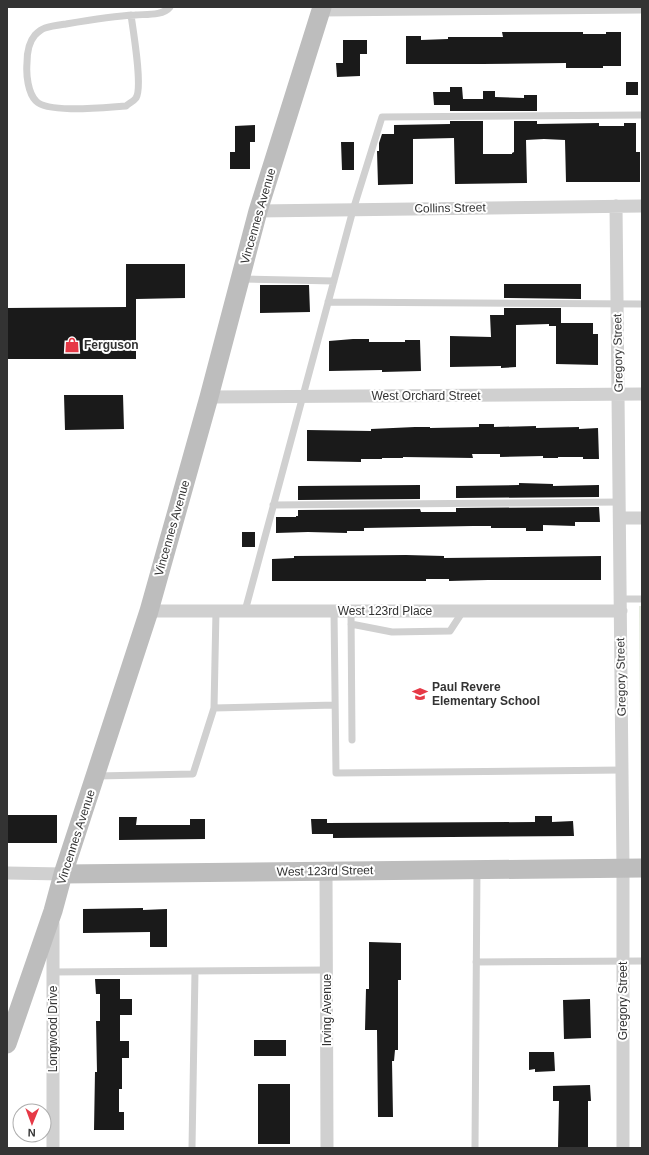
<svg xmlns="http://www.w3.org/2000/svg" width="649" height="1155" font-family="Helvetica,sans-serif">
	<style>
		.green { fill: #e6ecdf }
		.building { fill: #1a1a1a }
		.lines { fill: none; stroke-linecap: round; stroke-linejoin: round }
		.lane { stroke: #d0d0d0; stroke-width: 7 }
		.street { stroke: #d0d0d0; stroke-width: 13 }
		.secondary { stroke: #bdbdbd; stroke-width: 19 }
		.labels { text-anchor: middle; stroke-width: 4; stroke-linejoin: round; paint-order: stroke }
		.street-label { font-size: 12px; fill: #333; stroke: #fff }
		.poi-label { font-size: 12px; font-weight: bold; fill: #333; stroke: #fff; text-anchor: start }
	</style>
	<rect width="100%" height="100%" fill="#fff"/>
	<path class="green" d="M 639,606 L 642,606 L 642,850 L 641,850 Z"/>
	<path class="building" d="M 502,32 L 583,32 L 583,34 L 606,34 L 606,32 L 621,32 L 621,66 L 603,66 L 603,68 L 566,68 L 566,63 L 482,64 L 406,64 L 406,36 L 421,36 L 421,40 L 448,39 L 448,37 L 503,37 Z
		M 343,40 L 367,40 L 367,54 L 360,54 L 360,76 L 337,77 L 336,63 L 343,63 Z
		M 626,82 L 638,82 L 638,95 L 626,95 Z
		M 450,87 L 462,87 L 463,99 L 483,99 L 483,91 L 495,91 L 495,97 L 524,98 L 524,95 L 537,95 L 537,111 L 450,111 L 450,105 L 434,105 L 433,92 L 450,92 Z
		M 450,121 L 483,121 L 483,154 L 512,154 L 512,153 L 514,152 L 514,121 L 537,121 L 537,124 L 599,123 L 599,126 L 624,126 L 624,123 L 636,123 L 636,152 L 640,152 L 640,182 L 566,182 L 565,140 L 544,139 L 526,140 L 527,183 L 455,184 L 454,138 L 413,139 L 413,184 L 378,185 L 377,151 L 379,151 L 379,143 L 382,134 L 394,134 L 394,125 L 450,124 Z
		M 255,125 L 255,142 L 250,142 L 250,169 L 230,169 L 230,152 L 235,152 L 235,126 Z
		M 341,142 L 354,142 L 354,170 L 342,170 Z
		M 126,264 L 185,264 L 185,298 L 136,299 L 136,359 L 7,359 L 7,308 L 126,307 Z
		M 504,284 L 581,284 L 581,299 L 504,298 Z
		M 260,285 L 309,285 L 310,312 L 260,313 Z
		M 504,308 L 561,308 L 561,323 L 593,323 L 593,334 L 598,334 L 598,365 L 556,364 L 556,326 L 549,326 L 549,324 L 516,325 L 516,367 L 501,368 L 501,366 L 450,367 L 450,336 L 491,337 L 490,315 L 504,315 Z
		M 353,339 L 369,339 L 369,342 L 405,342 L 405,340 L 420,340 L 421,371 L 382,372 L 382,370 L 329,371 L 329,341 Z
		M 64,395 L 123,395 L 124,429 L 65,430 Z
		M 479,424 L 494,424 L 494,427 L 536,426 L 536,428 L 579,427 L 579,429 L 598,428 L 599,459 L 583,459 L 583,457 L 558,457 L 558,458 L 543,458 L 543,456 L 500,457 L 500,454 L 472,454 L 473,458 L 403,457 L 403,458 L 382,458 L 382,459 L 361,459 L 361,462 L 307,461 L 307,430 L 371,431 L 371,429 L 415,427 L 430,427 L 430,428 L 479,427 Z
		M 519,483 L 553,484 L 553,486 L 599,485 L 599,497 L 456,498 L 456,486 L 519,485 Z
		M 420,485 L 420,499 L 298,500 L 298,486 Z
		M 599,507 L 600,522 L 575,522 L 575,526 L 543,525 L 543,531 L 526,531 L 526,528 L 491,528 L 491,526 L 473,526 L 364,528 L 364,531 L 347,531 L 347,533 L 308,532 L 276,533 L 276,517 L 296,517 L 296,516 L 298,516 L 298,510 L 420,509 L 421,512 L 456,512 L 456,508 Z
		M 242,532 L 255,532 L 255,547 L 242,547 Z
		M 406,555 L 444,556 L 444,558 L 601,556 L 601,580 L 488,580 L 449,581 L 449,579 L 426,579 L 426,581 L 272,581 L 272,559 L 294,558 L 294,556 Z
		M 7,815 L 57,815 L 57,843 L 7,843 Z
		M 535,816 L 552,816 L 552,822 L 573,821 L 574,836 L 333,838 L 333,834 L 312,834 L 311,819 L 327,819 L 327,823 L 535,822 Z
		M 119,817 L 137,817 L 136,825 L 190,825 L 190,819 L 205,819 L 205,839 L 119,840 Z
		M 143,908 L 143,910 L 167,909 L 167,947 L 150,947 L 150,932 L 83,933 L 83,909 Z
		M 369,942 L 401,943 L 401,980 L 398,980 L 398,1050 L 395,1050 L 394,1061 L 392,1061 L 393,1117 L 378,1117 L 377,1030 L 365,1030 L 366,989 L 369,989 Z
		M 95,979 L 120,979 L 120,999 L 132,999 L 132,1015 L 120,1015 L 120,1041 L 129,1041 L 129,1058 L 122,1058 L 122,1089 L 119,1089 L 119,1112 L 124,1112 L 124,1130 L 94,1130 L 95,1072 L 97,1072 L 96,1021 L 100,1021 L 100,994 L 96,994 Z
		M 590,999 L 591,1038 L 564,1039 L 563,1000 Z
		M 254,1040 L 286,1040 L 286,1056 L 254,1056 Z
		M 529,1052 L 554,1052 L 555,1071 L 535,1072 L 535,1069 L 529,1070 Z
		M 258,1084 L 290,1084 L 290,1144 L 258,1144 Z
		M 590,1085 L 591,1101 L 588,1101 L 588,1148 L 558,1148 L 559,1101 L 553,1101 L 553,1086 Z"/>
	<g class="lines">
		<path class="lane" d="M 131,15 C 133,30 143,87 136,98 C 133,102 129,103 126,106 C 108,107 48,114 36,101 C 28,93 26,75 27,63 C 27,53 28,43 35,35 C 37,33 42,29 45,28 C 51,26 59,25 66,24 C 89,20 112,16 135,15 C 145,14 163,16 170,7
			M 240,279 L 334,281
			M 328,302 L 642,304
			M 273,505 L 619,502
			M 620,599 L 642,599
			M 245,611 L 353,210 L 382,117 L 642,115
			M 334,611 L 336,773 L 622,770
			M 351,611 L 352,740
			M 351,624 L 392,632 L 450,631 L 463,611
			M 214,708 L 335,705
			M 97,776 L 193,774 L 214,708 L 216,611
			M 476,962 L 642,961
			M 53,972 L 327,970
			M 192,1148 L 195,971
			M 475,1148 L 477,870"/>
		<path class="street" d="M 321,10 L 642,7
			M 616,206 L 623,868 L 623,1148
			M 258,211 L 642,206
			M 209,397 L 642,394
			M 620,518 L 642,518
			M 149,611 L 621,611
			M 326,871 L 327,1148
			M 7,873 L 63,874
			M 53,924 L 53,1148"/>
		<path class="secondary" d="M 63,874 L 642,868
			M 7,1044 L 53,911 L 63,874 L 149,611 L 209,397 L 258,211 L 322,7"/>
	</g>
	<defs>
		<g id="shop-bare" transform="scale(1.2)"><path d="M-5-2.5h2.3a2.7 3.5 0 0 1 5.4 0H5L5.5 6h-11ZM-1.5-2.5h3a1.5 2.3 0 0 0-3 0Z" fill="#e63946" stroke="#fff" stroke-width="2.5" paint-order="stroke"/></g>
		<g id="school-bare" transform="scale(1.2)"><path d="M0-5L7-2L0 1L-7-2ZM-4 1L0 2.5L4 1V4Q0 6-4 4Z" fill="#e63946" stroke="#fff" stroke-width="2.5" paint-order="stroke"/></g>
	</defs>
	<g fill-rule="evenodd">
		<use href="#shop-bare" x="72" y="345"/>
		<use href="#school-bare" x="420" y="694"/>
	</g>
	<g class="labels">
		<g class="street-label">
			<text transform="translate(450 208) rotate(-1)" y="4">Collins Street</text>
			<text transform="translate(258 216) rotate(-74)" y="4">Vincennes Avenue</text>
			<text transform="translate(618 353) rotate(-91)" y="4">Gregory Street</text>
			<text x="426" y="400">West Orchard Street</text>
			<text transform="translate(172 528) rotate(-74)" y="4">Vincennes Avenue</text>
			<text x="385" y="615">West 123rd Place</text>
			<text transform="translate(621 677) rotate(-91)" y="4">Gregory Street</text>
			<text transform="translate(76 837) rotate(-72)" y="4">Vincennes Avenue</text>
			<text transform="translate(325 871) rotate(-1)" y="4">West 123rd Street</text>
			<text transform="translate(623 1001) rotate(-90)" y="4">Gregory Street</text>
			<text transform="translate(327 1010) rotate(-90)" y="4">Irving Avenue</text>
			<text transform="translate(53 1029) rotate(-90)" y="4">Longwood Drive</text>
		</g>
		<g class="poi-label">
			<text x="84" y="349">Ferguson</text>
			<text x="432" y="691">Paul Revere<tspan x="432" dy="14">Elementary School</tspan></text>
		</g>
	</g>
	<rect width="649" height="1155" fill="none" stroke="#333333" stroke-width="16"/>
	<g transform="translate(32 1123) rotate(181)"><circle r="19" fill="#ffffff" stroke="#adadad"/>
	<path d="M0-3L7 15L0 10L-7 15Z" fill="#e63946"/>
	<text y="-6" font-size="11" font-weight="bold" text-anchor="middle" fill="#333333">N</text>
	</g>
</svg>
